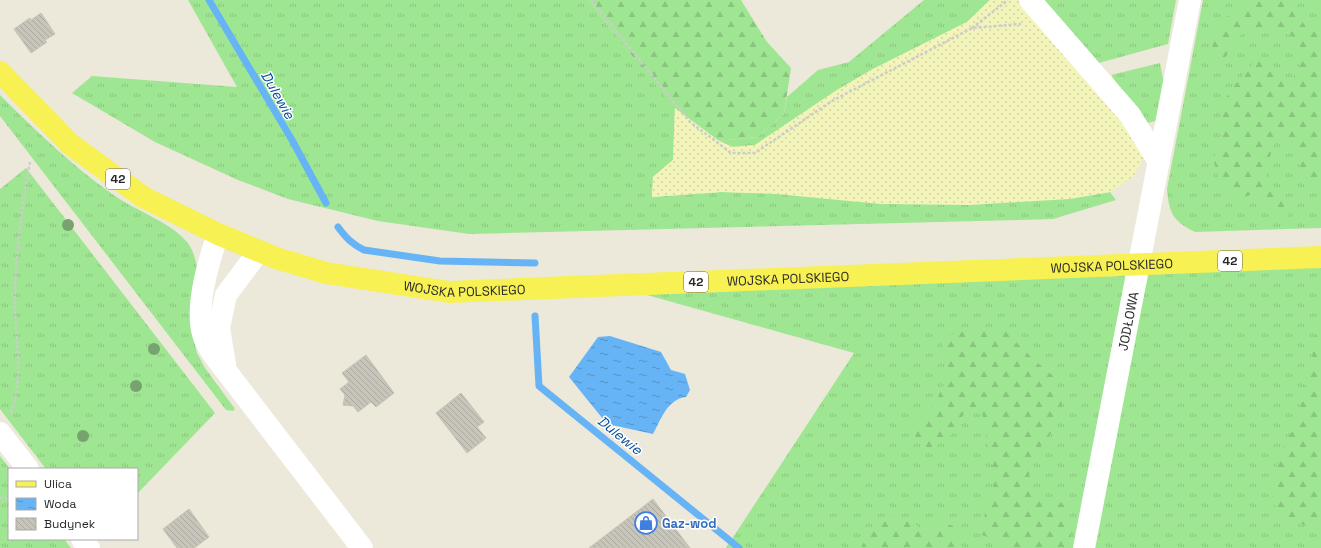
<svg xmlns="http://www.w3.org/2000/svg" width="1321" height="548" font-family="'Space Grotesk',sans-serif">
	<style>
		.grass { fill: url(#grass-tufts) }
		.forest { fill: url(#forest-firs) }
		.sand { fill: url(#sand-dots) }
		.water { fill: url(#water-ripples) }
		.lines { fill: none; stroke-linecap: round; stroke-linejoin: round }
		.stream { stroke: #66b4f5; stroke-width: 7 }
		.building { fill: url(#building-back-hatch); stroke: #c8c4b3 }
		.path { stroke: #ccc; stroke-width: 2.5; stroke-dasharray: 3 2; stroke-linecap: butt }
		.minor { stroke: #fff; stroke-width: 22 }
		.major { stroke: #f8f153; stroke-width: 22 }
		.tree { fill: #77a36e }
		.labels { text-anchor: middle; stroke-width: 3; stroke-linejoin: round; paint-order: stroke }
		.shield { fill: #fff; stroke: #696969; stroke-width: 1 }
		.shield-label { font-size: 12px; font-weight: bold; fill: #292929 }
		.street-label { font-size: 13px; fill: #292929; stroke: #fff }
		.shop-label { font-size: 13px; font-weight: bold; fill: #366cbe; stroke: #fff; text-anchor: start }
		.water-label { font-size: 14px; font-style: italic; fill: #064ea0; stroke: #fff }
	</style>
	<defs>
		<pattern id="grass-tufts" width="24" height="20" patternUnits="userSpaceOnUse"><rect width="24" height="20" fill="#9fe692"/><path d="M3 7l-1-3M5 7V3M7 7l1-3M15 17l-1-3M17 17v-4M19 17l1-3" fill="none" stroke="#89c57e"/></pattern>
		<pattern id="forest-firs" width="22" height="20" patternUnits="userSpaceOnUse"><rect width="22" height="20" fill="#9fe692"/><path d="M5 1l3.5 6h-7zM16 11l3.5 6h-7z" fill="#89c57e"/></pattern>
		<pattern id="sand-dots" width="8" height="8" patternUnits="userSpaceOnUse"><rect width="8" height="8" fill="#f2f4ba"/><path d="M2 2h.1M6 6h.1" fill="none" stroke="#d0d1a0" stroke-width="1.8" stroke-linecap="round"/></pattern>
		<pattern id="water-ripples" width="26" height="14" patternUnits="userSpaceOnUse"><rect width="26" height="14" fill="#66b4f5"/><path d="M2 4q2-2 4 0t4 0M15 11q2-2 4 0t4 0" fill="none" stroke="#5492c6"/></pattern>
		<pattern id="building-back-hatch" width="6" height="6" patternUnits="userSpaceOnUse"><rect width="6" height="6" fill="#c7c4ba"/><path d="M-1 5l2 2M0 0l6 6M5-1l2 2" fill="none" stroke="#aba8a0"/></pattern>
	</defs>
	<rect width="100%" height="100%" fill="#ece8da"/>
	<path class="grass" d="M 188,0 L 589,0 L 609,27 L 675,108 L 673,160 L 653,177 L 652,197 L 721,192 L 1069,199 L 1110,192 L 1116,200 L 1053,219 L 469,234 L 378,221 L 288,199 L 238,180 L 155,142 L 72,93 L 92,76 L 237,87 Z
		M 924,0 L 990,0 L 967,22 L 873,69 L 837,90 L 755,145 L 733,147 L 719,141 L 757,137 L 784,114 L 787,97 L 818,70 L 849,62 Z
		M 1041,0 L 1176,0 L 1168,44 L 1095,64 Z
		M 1203,0 L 1321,0 L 1321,228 L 1195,232 C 1173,221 1169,213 1167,189 Z
		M 1160,63 L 1164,83 L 1156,121 L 1143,124 L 1111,75 Z
		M 0,95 C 36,131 72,166 115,196 C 135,210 172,223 187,242 C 193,249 195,258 197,267 L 193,337 L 197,353 L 205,368 L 235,409 L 233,411 L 226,410 L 0,116 Z
		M 26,168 L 215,413 L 137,494 L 137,469 L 46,469 L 0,409 L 0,189 Z
		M 1321,265 L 1321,548 L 726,548 L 854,353 L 622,288 Z
		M 0,456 L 10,469 L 9,539 L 64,539 L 71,548 L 0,548 Z"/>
	<path class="forest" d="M 589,0 L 741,0 L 767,42 L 791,68 L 784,114 L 757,137 L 719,141 L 674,108 L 609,27 Z
		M 1253,0 L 1294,0 L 1292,7 L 1310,33 L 1321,28 L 1321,188 L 1304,180 L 1295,152 L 1285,137 L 1276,140 L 1265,170 L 1270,188 L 1288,200 L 1289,220 L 1274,212 L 1258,193 L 1233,200 L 1219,179 L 1213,159 L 1221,142 L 1221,106 L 1233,87 L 1260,56 L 1274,73 L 1290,84 L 1302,61 L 1294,37 C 1283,32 1257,23 1246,30 C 1237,36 1231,49 1225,58 L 1214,58 C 1214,53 1212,47 1212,42 C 1213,25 1238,6 1253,0 Z
		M 1321,324 L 1321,533 L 1287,517 L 1272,503 L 1275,474 L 1281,450 L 1292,431 L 1299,407 L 1311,364 L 1316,334 Z
		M 986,328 L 1004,330 L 1034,360 L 1054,377 L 1063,396 L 1060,421 L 1040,448 L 1029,474 L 1037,499 L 1056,500 L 1067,506 L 1072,531 L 1069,548 L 1014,548 L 982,535 L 986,505 L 995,481 L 982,413 L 964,414 L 949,438 L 927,450 L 909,429 L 935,403 L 946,380 L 942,345 L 951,334 Z
		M 892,516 L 911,522 L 927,532 L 942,522 L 953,526 L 961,548 L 861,548 C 866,534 880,525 892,516 Z"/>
	<path class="sand" d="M 990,0 L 1041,0 L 1095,64 L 1111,75 L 1143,124 L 1147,152 L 1133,177 L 1110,192 L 1069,199 L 970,205 L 881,204 L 776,194 L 721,192 L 652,197 L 653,177 L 673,160 L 675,108 L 719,141 L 733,147 L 755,145 L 837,90 L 873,69 L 967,22 Z"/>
	<path class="water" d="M 610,336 L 661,352 L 671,370 L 685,374 L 690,390 L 686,397 C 667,399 661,420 653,434 L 607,424 L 569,377 L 598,337 Z"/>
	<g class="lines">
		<path class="stream" d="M 209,0 L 292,140 L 326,203
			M 338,227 C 346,238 352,244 364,250 L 440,261 L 535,263
			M 535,316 L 539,386 L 739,548"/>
	</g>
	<path class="building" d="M 41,13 L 55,34 L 45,40 L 47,42 L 31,53 L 14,29 L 30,18 L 31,20 Z
		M 366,355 L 394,393 L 376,407 L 371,402 L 358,412 L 353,406 L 343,405 L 345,395 L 340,389 L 349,382 L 342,373 Z
		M 461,393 L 484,422 L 477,427 L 486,438 L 467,453 L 436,413 Z
		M 653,499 L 690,548 L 589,548 Z
		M 189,509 L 209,537 L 194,548 L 177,548 L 163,529 Z"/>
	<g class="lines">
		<path class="path" d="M 591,0 L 690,122 L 731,153 L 755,153 L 832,101 L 972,28 L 1021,24
			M 972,28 L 1008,0
			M 11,413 C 25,374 14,335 15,295 C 16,250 22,205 30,162
			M 0,498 L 9,499"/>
		<g class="minor">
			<path d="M 1030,0 L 1130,115 L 1159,162"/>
			<path d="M 218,234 C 209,260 195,306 203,334 C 207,348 218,360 226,371 L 362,548"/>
			<path d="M 225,364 L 219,328 L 226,295 L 259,251"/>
			<path d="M 0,433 L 28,469"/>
			<path d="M 82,539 L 89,548"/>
			<path id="s1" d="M 1084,548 L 1190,0"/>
		</g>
		<path class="major" id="s2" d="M 0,72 L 70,144 L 143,197 L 218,234 L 276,258 L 326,273 L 449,292 L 1321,257"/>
	</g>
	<g class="tree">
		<circle cx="68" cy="225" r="6"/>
		<circle cx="154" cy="349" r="6"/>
		<circle cx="136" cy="386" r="6"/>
		<circle cx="83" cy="436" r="6"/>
	</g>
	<defs>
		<g id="shop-ring" transform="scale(1.15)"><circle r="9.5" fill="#fff" stroke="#3f7fe0" stroke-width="1.5"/><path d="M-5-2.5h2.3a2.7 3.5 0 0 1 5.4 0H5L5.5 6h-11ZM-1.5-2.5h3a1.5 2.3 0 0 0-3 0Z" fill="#3f7fe0"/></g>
	</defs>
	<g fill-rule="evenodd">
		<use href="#shop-ring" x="646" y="523"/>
	</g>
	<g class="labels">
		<g class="shield">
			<rect x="106" y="169" width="24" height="20" rx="3"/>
			<rect x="1218" y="251" width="24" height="20" rx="3"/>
			<rect x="684" y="272" width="24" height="20" rx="3"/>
		</g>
		<g class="shield-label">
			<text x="118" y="183">42</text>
			<text x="1230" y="265">42</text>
			<text x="696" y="286">42</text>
		</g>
		<g class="street-label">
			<text dy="5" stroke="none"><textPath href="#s2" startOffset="1177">WOJSKA POLSKIEGO</textPath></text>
			<text dy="5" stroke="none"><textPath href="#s2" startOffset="853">WOJSKA POLSKIEGO</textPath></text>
			<text dy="5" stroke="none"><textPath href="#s2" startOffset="529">WOJSKA POLSKIEGO</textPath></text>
			<text dy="5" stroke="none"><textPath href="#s1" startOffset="231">JODŁOWA</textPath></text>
		</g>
		<g class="shop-label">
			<text x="662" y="528">Gaz-wod</text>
		</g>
		<g class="water-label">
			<text transform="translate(278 95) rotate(60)" y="5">Dulewie</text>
			<text transform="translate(620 435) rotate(39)" y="5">Dulewie</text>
		</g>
	</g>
	<rect x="8" y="468" width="130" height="72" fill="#ffffff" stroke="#a9a9a9"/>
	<rect x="16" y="481" width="20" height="6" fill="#f8f153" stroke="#a9a9a9"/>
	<text x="44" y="488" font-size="12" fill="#292929">Ulica</text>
	<rect x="16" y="498" width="20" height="12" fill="url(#water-ripples)" stroke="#a9a9a9"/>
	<text x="44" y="508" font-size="12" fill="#292929">Woda</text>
	<rect x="16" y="518" width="20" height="12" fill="url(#building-back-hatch)" stroke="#a9a9a9"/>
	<text x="44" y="528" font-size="12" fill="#292929">Budynek</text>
</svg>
